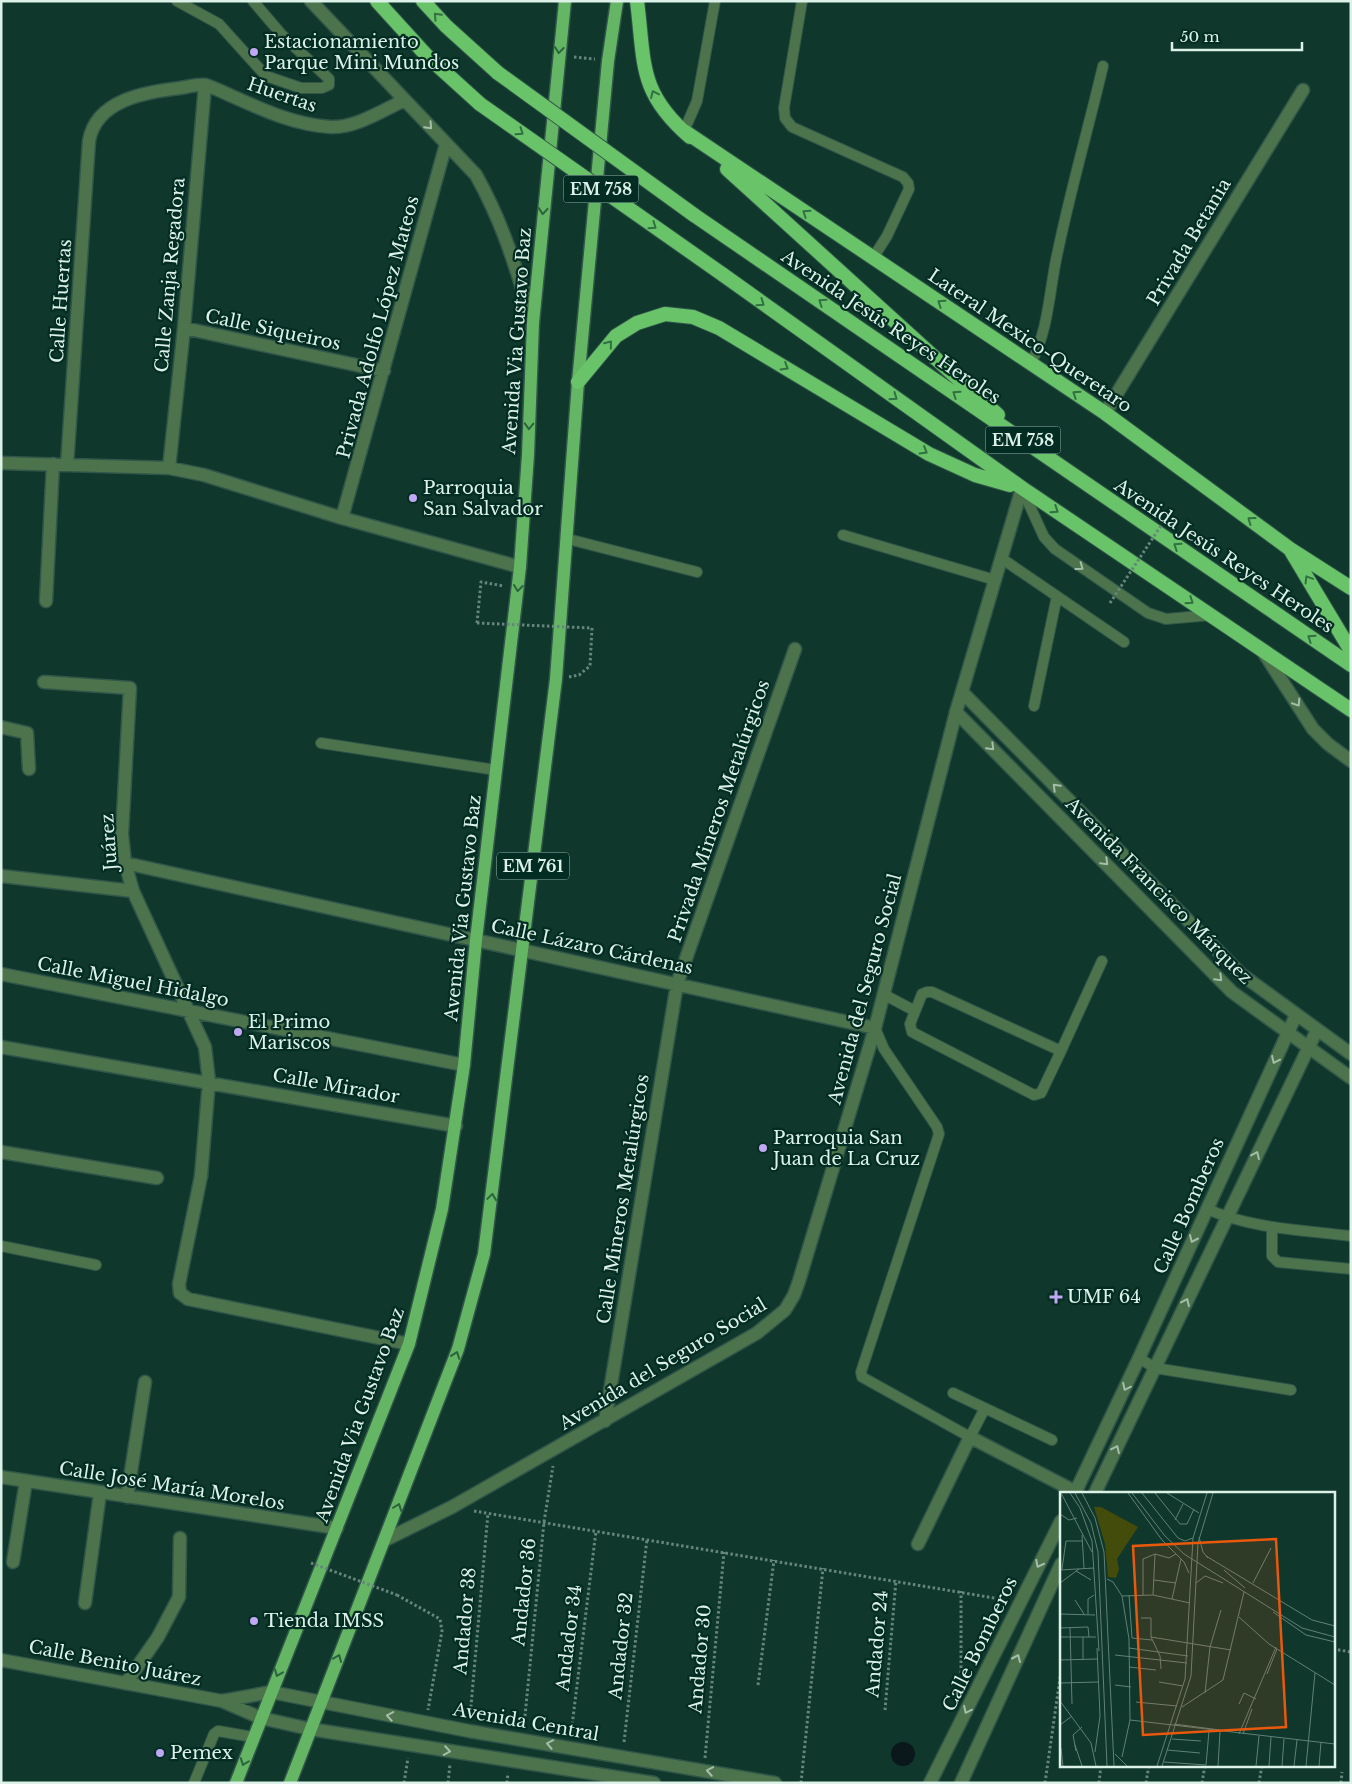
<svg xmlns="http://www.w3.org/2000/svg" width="1352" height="1784" font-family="'Libre Baskerville',serif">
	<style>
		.water { fill: #0a181c }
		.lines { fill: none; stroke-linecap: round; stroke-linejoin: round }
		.service-casing { stroke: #305549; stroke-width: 12 }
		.pedestrian-casing { stroke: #305549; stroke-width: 15 }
		.minor-casing { stroke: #305549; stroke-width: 15 }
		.tertiary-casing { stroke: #305549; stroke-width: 15 }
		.primary-casing { stroke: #305549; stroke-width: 15 }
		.trunk-casing { stroke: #305549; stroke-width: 16 }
		.path { stroke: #66867c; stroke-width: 3; stroke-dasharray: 2.5 2.5; stroke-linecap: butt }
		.service { stroke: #4d734c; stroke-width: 10 }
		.pedestrian { stroke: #4d734c; stroke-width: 12 }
		.minor { stroke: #4d734c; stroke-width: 12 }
		.tertiary { stroke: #4d734c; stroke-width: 12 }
		.primary { stroke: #65b664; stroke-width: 12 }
		.trunk { stroke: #69c368; stroke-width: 14 }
		.trunk-bridge-casing { stroke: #305549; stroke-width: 16; stroke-linecap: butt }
		.path-bridge { stroke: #66867c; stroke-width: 3; stroke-dasharray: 2.5 2.5; stroke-linecap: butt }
		.trunk-bridge { stroke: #69c368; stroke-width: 14 }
		.oneway { stroke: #317042 }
		.oneway2 { stroke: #2a643c }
		.oneway3 { stroke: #a3bfaa }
		.poi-dot { fill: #c1a8f3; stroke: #032d22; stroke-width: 2 }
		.labels { text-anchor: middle; stroke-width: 4.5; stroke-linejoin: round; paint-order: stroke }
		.shield { fill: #032d22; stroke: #9bb6ad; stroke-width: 1 }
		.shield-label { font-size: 16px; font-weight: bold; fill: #dcf1e8 }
		.poi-label { font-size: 18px; fill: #dcf1e8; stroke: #032d22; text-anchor: start }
		.street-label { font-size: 18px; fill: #dcf1e8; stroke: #032d22 }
		.inset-road { fill: none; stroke: #618177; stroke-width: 1 }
		.view { fill: #e8590c; fill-opacity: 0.15; stroke: #e8590c; stroke-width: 2.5 }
		.inset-edge { fill: none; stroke: #dcf1e8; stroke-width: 2.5 }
	</style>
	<rect width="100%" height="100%" fill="#0f372b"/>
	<path class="water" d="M891 1754a12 12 0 1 1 24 0a12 12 0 1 1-24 0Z"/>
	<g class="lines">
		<g class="service-casing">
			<path id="service" d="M 177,1 L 219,24 L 266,76 L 301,88 L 322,88 L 329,85 L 329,79 L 282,35 L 253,1
				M 802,1 L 784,108 L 785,118 L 792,127 L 903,177 L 908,183 L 909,189 L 887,236 L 873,258
				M 684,131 L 697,101 L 715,1
				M 1031,363 C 1048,331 1049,295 1056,260 C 1069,195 1088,130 1103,66
				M 1022,489 L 1044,537 L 1055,549 L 1148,613 L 1166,619 L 1212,615
				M 843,535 L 995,580
				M 568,539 L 697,572
				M 1001,558 L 1124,642
				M 1034,706 L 1057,596
				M 321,743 L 496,770
				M 927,992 L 932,992 L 1061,1051 L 1041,1093 L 1034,1095 L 912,1032 L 910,1024 L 922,994 Z
				M 883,994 L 915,1011
				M 875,1028 L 884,1049 L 937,1127 L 939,1134 L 861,1372 L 862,1377 L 970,1437 L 985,1408
				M 1061,1051 L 1102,961
				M 1207,1209 C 1252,1229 1303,1230 1351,1236
				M 1272,1227 L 1272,1256 L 1278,1262 L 1351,1269
				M 1,1246 L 96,1265
				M 1139,1358 L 1155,1368 L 1291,1390
				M 953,1393 L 1052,1440
				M 194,1783 L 214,1734 L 218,1731 L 253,1737"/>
		</g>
		<g class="pedestrian-casing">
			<path id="pedestrian" d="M 180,1293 L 179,1284 L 201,1176
				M 13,1562 L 26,1481
				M 85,1603 L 100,1493
				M 126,1683 L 158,1637 L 179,1597 L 180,1538"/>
		</g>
		<g class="minor-casing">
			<path id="minor" d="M 311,1 L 476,175 C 504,225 516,269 533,323
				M 184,328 L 384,371
				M 1105,413 L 1303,90
				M 1,463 L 169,468 L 204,475 L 342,518 L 520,567
				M 67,465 L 89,141 C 96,100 145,92 180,88 C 187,87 198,84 206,85 C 215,88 225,93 234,97 C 265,111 296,125 331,127 C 356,128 383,110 405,100
				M 169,468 L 184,328 L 205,85
				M 342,518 L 446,144
				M 46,601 L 53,464
				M 1262,650 L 1313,729 L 1328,744 L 1351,761
				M 44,682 L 130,688 L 122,834 L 125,863 L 133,891 L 205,1047 L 209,1081 L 201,1176
				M 1,727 L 27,733 L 29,769
				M 125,863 L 875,1028
				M 1,876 L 133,891
				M 1,974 L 464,1065
				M 1,1047 L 456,1126
				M 1,1152 L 157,1178
				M 180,1293 L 188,1299 L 409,1344
				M 605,1421 L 677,984 L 795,649
				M 1,1477 L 337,1528
				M 1075,1493 L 1139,1358 L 1296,1015
				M 1095,1493 L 1317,1030
				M 127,1497 L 145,1382
				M 385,1540 L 452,1507 L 757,1333 L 785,1310 L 794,1295 L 799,1281 L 875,1028 L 956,712
				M 918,1544 L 970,1437 L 1078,1493
				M 1,1660 L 222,1701 L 261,1718 L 310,1729 L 654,1783
				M 222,1701 L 271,1692 L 469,1731 L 775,1783
				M 930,1783 L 1061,1521
				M 961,1783 L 1061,1564"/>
		</g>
		<g class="tertiary-casing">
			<path id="tertiary" d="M 1022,488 L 956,712 L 1232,992 L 1351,1078
				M 962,692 L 1241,974 L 1351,1054"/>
		</g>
		<g class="primary-casing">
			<path id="primary" d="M 236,1783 L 409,1344 L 442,1209 L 464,1065 L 476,940 L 520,567 L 528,455 L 533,323 L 565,1
				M 290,1783 L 458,1349 L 484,1254 L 556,679 L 578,382 L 608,61 L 617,1"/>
		</g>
		<g class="trunk-casing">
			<path id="trunk" d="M 377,1 L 427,56 L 480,104
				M 423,1 L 446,26 L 498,73
				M 637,1 C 645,64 638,92 690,137
				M 684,131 L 1105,413 L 1290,549 L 1351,588
				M 727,169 L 998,415
				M 694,215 L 1351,665
				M 722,274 L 1022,488 L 1351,710
				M 578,382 L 616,336 L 637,323 L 665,314 L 693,317 L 719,328 L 929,454 L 975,475 L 1010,485
				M 1291,551 L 1351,651"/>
		</g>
		<path class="path" d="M 574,57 L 595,59
			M 1126,493 L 1134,490 L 1168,515
			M 477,623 L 481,582 L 504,586
			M 569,677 L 579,675 L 590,666 L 592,628
			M 474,1511 L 1006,1600
			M 397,1595 L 440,1619 L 442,1631 L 428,1710
			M 1333,1649 L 1351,1652
			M 758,1685 L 774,1560
			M 961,1688 L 961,1591
			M 885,1710 L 896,1580
			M 470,1717 L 488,1513
			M 524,1726 L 544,1522 L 553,1466
			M 571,1734 L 596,1531
			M 624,1742 L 647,1539
			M 705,1758 L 724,1552
			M 404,1783 L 408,1758
			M 448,1783 L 450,1764
			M 507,1783 L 508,1773
			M 801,1783 L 823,1568
			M 1045,1783 L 1061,1671
			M 1099,1783 L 1101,1765
			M 1146,1783 L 1149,1765
			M 1202,1783 L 1205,1765
			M 1259,1783 L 1262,1765
			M 1341,1783 L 1342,1772"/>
		<use href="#service" class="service"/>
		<use href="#pedestrian" class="pedestrian"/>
		<use href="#minor" class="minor"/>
		<use href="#tertiary" class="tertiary"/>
		<use href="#primary" class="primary"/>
		<use href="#trunk" class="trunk"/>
		<g class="trunk-bridge-casing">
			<path id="trunk-bridge" d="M 498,73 L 694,215
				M 480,104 L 722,274"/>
		</g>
		<path class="path-bridge" d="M 1110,603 L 1168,515
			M 477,623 L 592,628
			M 311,1563 L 397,1595"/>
		<use href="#trunk-bridge" class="trunk-bridge"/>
	</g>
	<defs><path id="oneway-chevron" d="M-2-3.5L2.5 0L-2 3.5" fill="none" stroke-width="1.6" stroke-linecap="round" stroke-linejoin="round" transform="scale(1.25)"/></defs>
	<g class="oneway">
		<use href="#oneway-chevron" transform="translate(437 16) rotate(-133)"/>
		<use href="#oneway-chevron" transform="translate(654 94) rotate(-115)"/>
		<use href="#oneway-chevron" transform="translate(520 132) rotate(35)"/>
		<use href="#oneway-chevron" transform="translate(806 213) rotate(-146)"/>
		<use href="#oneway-chevron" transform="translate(653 226) rotate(35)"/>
		<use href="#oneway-chevron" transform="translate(822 302) rotate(-146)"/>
		<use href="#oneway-chevron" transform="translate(761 303) rotate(35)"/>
		<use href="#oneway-chevron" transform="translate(941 303) rotate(-146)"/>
		<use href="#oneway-chevron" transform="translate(609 344) rotate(-51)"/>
		<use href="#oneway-chevron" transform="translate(785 367) rotate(31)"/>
		<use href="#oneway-chevron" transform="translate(956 394) rotate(-146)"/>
		<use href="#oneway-chevron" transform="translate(1076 394) rotate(-146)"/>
		<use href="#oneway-chevron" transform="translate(894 397) rotate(35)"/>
		<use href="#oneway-chevron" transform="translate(924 451) rotate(30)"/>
		<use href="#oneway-chevron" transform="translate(1055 510) rotate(34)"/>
		<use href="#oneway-chevron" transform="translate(1251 520) rotate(-144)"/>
		<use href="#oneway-chevron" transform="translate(1177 546) rotate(-146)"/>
		<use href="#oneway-chevron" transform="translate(1308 579) rotate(-121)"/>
		<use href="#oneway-chevron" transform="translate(1190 601) rotate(34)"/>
		<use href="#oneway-chevron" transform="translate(1311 638) rotate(-146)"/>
	</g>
	<g class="oneway2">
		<use href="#oneway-chevron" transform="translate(559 50) rotate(97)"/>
		<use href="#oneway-chevron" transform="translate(543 211) rotate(95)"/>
		<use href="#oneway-chevron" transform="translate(529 426) rotate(92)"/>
		<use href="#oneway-chevron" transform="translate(518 588) rotate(97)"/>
		<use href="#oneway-chevron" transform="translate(492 1197) rotate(-82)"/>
		<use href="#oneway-chevron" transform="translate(456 1355) rotate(-70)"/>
		<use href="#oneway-chevron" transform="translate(398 1507) rotate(-69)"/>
		<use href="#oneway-chevron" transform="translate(338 1658) rotate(-68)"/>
		<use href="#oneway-chevron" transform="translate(278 1673) rotate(112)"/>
		<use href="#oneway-chevron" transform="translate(244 1762) rotate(111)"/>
	</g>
	<g class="oneway3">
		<use href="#oneway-chevron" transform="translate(429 126) rotate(47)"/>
		<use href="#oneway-chevron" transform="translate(1080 567) rotate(36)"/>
		<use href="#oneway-chevron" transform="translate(1297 703) rotate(57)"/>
		<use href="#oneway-chevron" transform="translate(991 747) rotate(45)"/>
		<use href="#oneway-chevron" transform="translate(1056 787) rotate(-135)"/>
		<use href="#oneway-chevron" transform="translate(1105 862) rotate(45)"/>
		<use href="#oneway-chevron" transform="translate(1219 978) rotate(45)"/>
		<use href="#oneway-chevron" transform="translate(1275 1060) rotate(115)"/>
		<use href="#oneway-chevron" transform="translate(1256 1155) rotate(-65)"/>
		<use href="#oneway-chevron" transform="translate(1193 1239) rotate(114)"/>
		<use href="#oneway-chevron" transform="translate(1186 1302) rotate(-65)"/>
		<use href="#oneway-chevron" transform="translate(1126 1387) rotate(116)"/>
		<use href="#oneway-chevron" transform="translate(1116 1449) rotate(-65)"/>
		<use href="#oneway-chevron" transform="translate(1039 1564) rotate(117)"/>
		<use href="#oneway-chevron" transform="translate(1017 1658) rotate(-66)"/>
		<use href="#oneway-chevron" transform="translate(967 1710) rotate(116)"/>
		<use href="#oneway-chevron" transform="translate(390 1716) rotate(-170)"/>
		<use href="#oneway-chevron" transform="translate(550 1744) rotate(-169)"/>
		<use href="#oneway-chevron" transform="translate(447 1751) rotate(9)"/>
		<use href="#oneway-chevron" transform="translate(710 1771) rotate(-170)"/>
	</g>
	<g class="poi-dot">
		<circle cx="254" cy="52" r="5"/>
		<circle cx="413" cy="498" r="5"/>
		<circle cx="238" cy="1032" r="5"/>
		<circle cx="763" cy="1148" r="5"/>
		<path d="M1053.5 1289.5h5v5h5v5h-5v5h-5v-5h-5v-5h5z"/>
		<circle cx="254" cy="1621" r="5"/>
		<circle cx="160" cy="1753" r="5"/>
	</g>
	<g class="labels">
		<g class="shield">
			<rect x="563.5" y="175.5" width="75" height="27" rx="4"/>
			<rect x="985.5" y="426.5" width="75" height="27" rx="4"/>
			<rect x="497" y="852.5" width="72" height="27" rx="4"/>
		</g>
		<g class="shield-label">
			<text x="601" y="195">EM 758</text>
			<text x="1023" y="446">EM 758</text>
			<text x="533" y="872">EM 761</text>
		</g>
		<g class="poi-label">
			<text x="264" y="48">Estacionamiento<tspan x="264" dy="21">Parque Mini Mundos</tspan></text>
			<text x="423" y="494">Parroquia<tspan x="423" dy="21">San Salvador</tspan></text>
			<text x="248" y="1028">El Primo<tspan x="248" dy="21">Mariscos</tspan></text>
			<text x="773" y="1144">Parroquia San<tspan x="773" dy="21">Juan de La Cruz</tspan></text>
			<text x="1067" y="1303">UMF 64</text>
			<text x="264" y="1627">Tienda IMSS</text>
			<text x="170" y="1759">Pemex</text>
		</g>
		<g class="street-label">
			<text transform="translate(282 95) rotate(19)" y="6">Huertas</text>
			<text transform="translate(1189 242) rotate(-59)" y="6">Privada Betania</text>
			<text transform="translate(170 275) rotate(-85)" y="6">Calle Zanja Regadora</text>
			<text transform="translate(61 301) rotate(-86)" y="6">Calle Huertas</text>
			<text transform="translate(378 327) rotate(-75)" y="6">Privada Adolfo López Mateos</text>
			<text transform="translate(891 327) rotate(34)" y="6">Avenida Jesús Reyes Heroles</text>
			<text transform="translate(273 330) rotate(12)" y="6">Calle Siqueiros</text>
			<text transform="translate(517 341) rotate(-86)" y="6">Avenida Via Gustavo Baz</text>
			<text transform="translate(1030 341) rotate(34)" y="6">Lateral Mexico-Queretaro</text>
			<text transform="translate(1224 556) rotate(34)" y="6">Avenida Jesús Reyes Heroles</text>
			<text transform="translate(719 811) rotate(-71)" y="6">Privada Mineros Metalúrgicos</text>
			<text transform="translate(109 842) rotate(-94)" y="6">Juárez</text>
			<text transform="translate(1159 891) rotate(45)" y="6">Avenida Francisco Márquez</text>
			<text transform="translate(463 908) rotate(-84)" y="6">Avenida Via Gustavo Baz</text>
			<text transform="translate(592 947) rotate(12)" y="6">Calle Lázaro Cárdenas</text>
			<text transform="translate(133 982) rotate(11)" y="6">Calle Miguel Hidalgo</text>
			<text transform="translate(865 989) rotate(-75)" y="6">Avenida del Seguro Social</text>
			<text transform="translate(336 1086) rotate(10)" y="6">Calle Mirador</text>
			<text transform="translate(623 1199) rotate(-81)" y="6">Calle Mineros Metalúrgicos</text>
			<text transform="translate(1189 1206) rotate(-66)" y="6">Calle Bomberos</text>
			<text transform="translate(663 1364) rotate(-31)" y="6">Avenida del Seguro Social</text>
			<text transform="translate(360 1415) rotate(-70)" y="6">Avenida Via Gustavo Baz</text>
			<text transform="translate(172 1486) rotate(9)" y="6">Calle José María Morelos</text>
			<text transform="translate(524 1592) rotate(-84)" y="6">Andador 36</text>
			<text transform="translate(465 1621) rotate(-85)" y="6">Andador 38</text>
			<text transform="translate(569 1638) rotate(-83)" y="6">Andador 34</text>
			<text transform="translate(877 1644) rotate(-85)" y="6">Andador 24</text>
			<text transform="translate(980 1644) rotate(-64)" y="6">Calle Bomberos</text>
			<text transform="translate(621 1646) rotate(-84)" y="6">Andador 32</text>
			<text transform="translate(700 1659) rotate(-85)" y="6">Andador 30</text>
			<text transform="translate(115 1663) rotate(11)" y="6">Calle Benito Juárez</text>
			<text transform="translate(526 1722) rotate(10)" y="6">Avenida Central</text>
		</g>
	</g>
	<g transform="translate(1060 1492)">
		<rect width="275" height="275" fill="#0f372b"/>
		<path d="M 34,15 L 41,15 L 78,35 L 57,67 L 59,77 L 56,86 L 48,85 L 45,52 Z" fill="#434c0a"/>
		<path class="inset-road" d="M 1,1 L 32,60M 10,1 L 20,16 L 32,49 L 39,159M 15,1 L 31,31 L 38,60 L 47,274M 22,1 L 35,26 L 44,60 L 54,274M 68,1 L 102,48 L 124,70 L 129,81M 72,1 L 105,44 L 124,62 L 242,136 L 275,145M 82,1 L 118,46 L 125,49 L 133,46M 95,1 L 120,32 L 127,32 L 134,17M 107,1 L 139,21M 0,22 L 9,28 L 17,26M 115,28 L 123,12M 22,43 L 24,76M 139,45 L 143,60 L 148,66M 95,62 L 109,66 L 116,62M 146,64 L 252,128 L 275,134M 2,77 L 6,49 L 22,49M 0,78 L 34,76M 164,78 L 185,96M 16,79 L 31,88M 47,87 L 53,90 L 62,104 L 69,147 L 70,228 L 62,265M 94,88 L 116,91M 0,91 L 19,77M 136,91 L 145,84 L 163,91M 193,91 L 211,56M 69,103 L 72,146 L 92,148M 83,103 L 83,67 L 95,62M 93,103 L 95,62M 62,104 L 93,103 L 130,111M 112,107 L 121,67M 15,108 L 24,122M 213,120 L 246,143 L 275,150M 0,122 L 35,123M 28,122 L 28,107 L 34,103M 179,125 L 209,152 L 275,193M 81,126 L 91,126 L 91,145 L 100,164 L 101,177M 10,135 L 12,212M 0,136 L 28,135 L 29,145M 0,145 L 36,145M 23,145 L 23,168M 91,145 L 171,158M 69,156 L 128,164M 55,163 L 127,171M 0,168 L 37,167M 69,175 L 96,178M 207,182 L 217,157M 99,190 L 123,194M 0,191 L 38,190M 55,193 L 71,195M 145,201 L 150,155 L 161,118M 0,209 L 31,251 L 36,274M 76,210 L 117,214M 179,212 L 184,201 L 196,207M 122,215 L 163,188 L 184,100M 70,228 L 275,252M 114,232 L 160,238M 0,233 L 12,224M 179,242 L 216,155M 183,242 L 192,217M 112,247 L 141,249M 15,253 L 22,274M 1,256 L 3,274M 107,258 L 140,261M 16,259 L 13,243 L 22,235M 35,260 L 40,224 L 37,156M 55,262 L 67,274M 104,270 L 146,273 L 149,239M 97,274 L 125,187 L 133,46 L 147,1M 102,274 L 131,184 L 138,51 L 153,1M 158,274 L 160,240M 196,274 L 199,244M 209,274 L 211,245M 222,274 L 224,247M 234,274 L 237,248M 246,274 L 255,181M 259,274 L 261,250"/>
		<path class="view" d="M 216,47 L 226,235 L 83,243 L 73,54 Z"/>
		<rect width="275" height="275" class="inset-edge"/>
	</g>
	<rect width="1352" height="1784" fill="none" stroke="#dcf1e8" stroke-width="5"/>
	<path d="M1172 42v8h130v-8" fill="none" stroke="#dcf1e8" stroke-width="2.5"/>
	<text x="1180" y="42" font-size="15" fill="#dcf1e8" stroke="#032d22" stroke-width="4" paint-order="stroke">50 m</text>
</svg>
